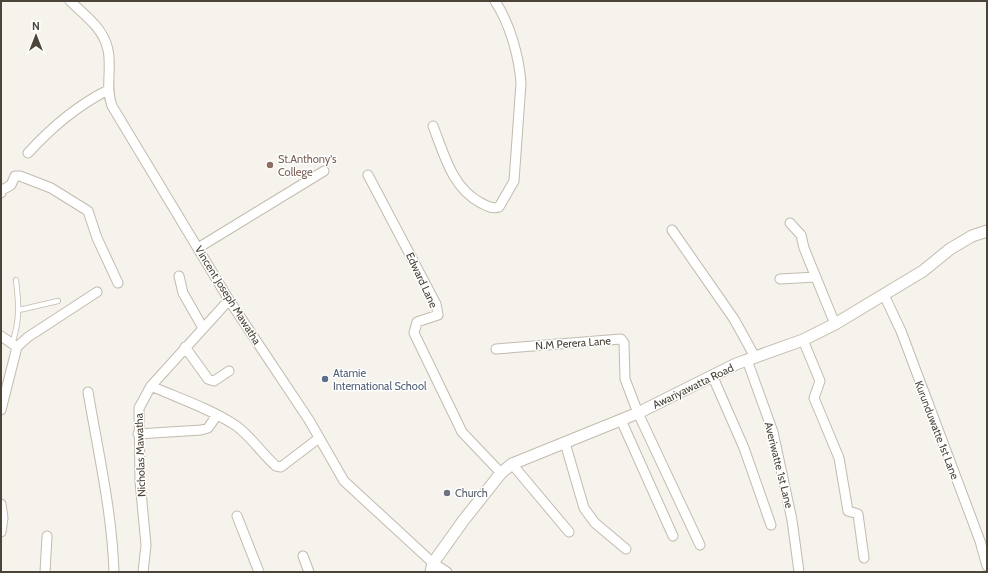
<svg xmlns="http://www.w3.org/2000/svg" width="988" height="573" font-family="Cabin,sans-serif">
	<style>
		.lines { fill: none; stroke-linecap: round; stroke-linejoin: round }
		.service-casing { stroke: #c2bbae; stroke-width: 6 }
		.minor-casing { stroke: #c2bbae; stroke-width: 11 }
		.tertiary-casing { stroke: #c2bbae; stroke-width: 13 }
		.service { stroke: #fff; stroke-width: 4.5 }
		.minor { stroke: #fff; stroke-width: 9 }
		.tertiary { stroke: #fff; stroke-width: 11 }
		.education-dot { fill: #8d6e63; stroke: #fff; stroke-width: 1.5 }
		.service-dot { fill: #5c6f8a; stroke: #fff; stroke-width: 1.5 }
		.worship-dot { fill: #6b7280; stroke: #fff; stroke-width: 1.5 }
		.labels { text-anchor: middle; stroke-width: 3; stroke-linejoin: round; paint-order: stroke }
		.education-label { font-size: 11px; fill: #785e54; stroke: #fff; text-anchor: start }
		.street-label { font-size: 11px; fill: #4b4439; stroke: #fff }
		.service-label { font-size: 11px; fill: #4e5e75; stroke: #fff; text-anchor: start }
		.worship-label { font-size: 11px; fill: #5b616d; stroke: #fff; text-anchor: start }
	</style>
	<rect width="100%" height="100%" fill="#f6f3ec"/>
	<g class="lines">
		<g class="service-casing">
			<path id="service" d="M 19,310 L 58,301
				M 12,344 C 20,320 19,305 16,280"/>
		</g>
		<g class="minor-casing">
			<path id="minor" d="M 70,1 C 85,15 104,29 108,50 C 112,69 105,87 112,106 L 229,300 L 309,420 L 344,481 L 433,563 L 447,572
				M 433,126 C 444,154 452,188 481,203 C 487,206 492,209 499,207 L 514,181 L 521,83 C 519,56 510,24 495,1
				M 28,153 C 50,129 78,105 108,90
				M 368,175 L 436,304 L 438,315 L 417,322 L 414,333 L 462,432 L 501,473
				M 1,193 L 2,190 L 11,185 L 15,176 L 20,176 L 51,188 L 88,211 L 97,238 L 118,283
				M 790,223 L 801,235 L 804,248 L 835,324
				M 672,230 L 734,319 L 755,357
				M 198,248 L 324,171
				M 179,276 L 183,293 L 203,328
				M 780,279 L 816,277
				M 884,295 L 901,331 L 980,541 L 987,566
				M 1,336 L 17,347 L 28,337 L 97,292
				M 803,340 L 820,381 L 814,398 L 839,458 L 848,511 L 858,514 L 864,558
				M 185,347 L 208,379 L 214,381 L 229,371
				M 496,349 L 621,339 L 624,343 L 625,379 L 638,413 L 700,545
				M 747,360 L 773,432 L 792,520 L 799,572
				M 712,375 L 744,448 L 771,525
				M 151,386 C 178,398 209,408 235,425 C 251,436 261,453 276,466 L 281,467 L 319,438
				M 88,392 C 98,451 112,512 114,572
				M 1,410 L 17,347
				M 621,420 L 673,536
				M 138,434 L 201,430 L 208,428 L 217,415
				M 565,443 L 584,508 L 595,523 L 626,549
				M 512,464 L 569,532
				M 1,504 L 3,518 L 1,532
				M 237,516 L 259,572
				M 303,556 L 309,572
				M 45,572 L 47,536
				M 143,572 L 146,545 L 140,481 L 139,408 L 151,386 L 229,300"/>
		</g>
		<g class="tertiary-casing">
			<path id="tertiary" d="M 431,572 L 433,563 L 463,521 L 501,473 L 512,464 L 638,413 L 736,364 L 803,340 L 835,324 L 923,271 L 950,249 L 972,236 L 987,231"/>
		</g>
		<use href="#service" class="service"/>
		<use href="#minor" class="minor"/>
		<use href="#tertiary" class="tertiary"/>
	</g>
	<circle class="education-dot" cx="270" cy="165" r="4"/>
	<circle class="service-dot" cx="325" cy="379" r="4"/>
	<circle class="worship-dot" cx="447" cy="493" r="4"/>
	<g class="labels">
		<g class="education-label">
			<text x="278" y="163">St.Anthony's<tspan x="278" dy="13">College</tspan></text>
		</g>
		<g class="street-label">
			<text transform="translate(422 280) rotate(65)" y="4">Edward Lane</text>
			<text transform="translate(228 295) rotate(58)" y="4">Vincent Joseph Mawatha</text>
			<text transform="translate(573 343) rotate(-4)" y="4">N.M Perera Lane</text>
			<text transform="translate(693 386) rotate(-26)" y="4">Awariyawatta Road</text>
			<text transform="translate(937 430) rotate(69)" y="4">Kurunduwatte 1st Lane</text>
			<text transform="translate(140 455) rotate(-92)" y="4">Nicholas Mawatha</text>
			<text transform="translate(779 465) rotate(76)" y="4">Averiwatte 1st Lane</text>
		</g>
		<g class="service-label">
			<text x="333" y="377">Atamie<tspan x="333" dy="13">International School</tspan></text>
		</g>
		<g class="worship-label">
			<text x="455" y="497">Church</text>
		</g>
	</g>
	<rect width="988" height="573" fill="none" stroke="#4b4439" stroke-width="4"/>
	<g transform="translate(36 36)" stroke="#ffffff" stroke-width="3" paint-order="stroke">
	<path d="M0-3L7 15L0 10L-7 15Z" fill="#4b4439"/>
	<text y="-6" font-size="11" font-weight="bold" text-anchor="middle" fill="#4b4439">N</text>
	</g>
</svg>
